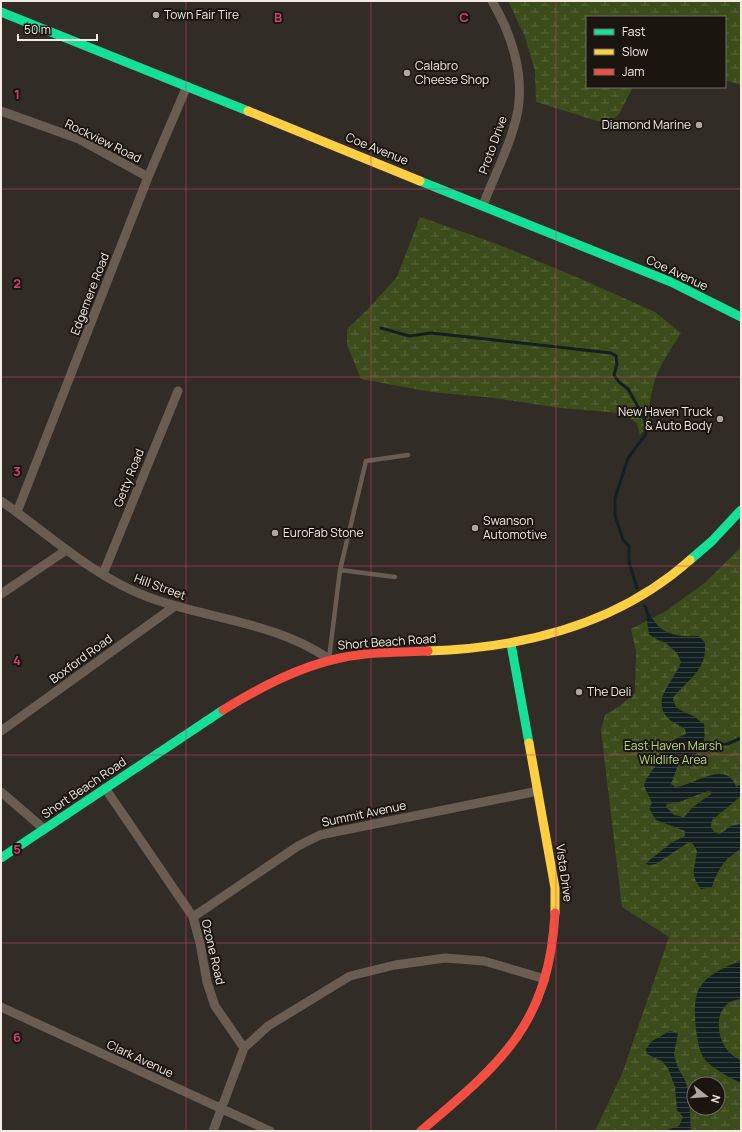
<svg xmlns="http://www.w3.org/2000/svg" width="742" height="1132" font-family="Manrope,sans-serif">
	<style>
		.wetland { fill: url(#wetland-marsh); fill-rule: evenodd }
		.water { fill: url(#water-rules); fill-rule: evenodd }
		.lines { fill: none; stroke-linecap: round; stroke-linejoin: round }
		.stream { stroke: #132022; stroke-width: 3 }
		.lane { stroke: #695d52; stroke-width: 4.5 }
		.street { stroke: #695d52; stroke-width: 9 }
		.fast { stroke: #16e098; stroke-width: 9 }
		.slow { stroke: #ffcf43; stroke-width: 9 }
		.jam { stroke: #f24e42; stroke-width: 9 }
		.grid { fill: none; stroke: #cc4276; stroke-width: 1; stroke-opacity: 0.55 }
		.poi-dot { fill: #afa8a2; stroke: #1b1510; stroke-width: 1.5 }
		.labels { text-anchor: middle; stroke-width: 4; stroke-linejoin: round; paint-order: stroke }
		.poi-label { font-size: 12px; fill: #f3ebe4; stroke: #1b1510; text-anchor: start }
		.street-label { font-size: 12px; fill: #f3ebe4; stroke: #1b1510 }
		.park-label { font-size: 12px; fill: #b6de75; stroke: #1b1510 }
		.grid-label { font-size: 13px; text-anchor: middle; font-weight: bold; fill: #cc4276; stroke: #1b1510; stroke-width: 4; stroke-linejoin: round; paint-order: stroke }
	</style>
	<defs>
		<pattern id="wetland-marsh" width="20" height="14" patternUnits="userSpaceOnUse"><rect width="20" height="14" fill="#3c4d1b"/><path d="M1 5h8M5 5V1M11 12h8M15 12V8" fill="none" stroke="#59673c"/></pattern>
		<pattern id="water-rules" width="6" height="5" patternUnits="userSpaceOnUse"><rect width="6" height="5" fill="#132022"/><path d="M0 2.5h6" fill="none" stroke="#364142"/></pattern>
	</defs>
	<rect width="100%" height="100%" fill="#322c26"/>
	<path class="wetland" d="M 508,1 L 741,1 L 741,85 L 725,80 L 725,17 L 587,17 L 587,87 L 633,87 L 619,114 L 607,124 L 536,102 L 535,71 L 525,37 Z
		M 420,217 L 497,244 L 581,279 L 655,312 L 681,333 C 658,368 649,383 649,425 L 640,435 L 637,423 L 621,413 L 560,408 L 494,398 L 431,392 L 361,379 L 347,345 L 347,329 L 367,310 L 397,277 Z
		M 741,547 L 741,1131 L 595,1131 L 622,1074 L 669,937 L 622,907 L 601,730 L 605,715 L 620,706 L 635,693 L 636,651 L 631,629 L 666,611 L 706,582 ZM 694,1084 L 718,1084 L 718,1108 L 694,1108 Z"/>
	<path class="water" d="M 650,614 C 660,635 677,637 698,636 L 705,642 C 707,672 689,677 673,698 C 674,710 684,711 693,716 C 697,718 700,722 704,724 C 706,746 702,756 680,760 L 671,784 L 675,787 C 693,786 727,758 736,787 L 741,784 L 741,796 L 712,820 L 711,827 L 714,832 L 720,834 L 731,826 L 741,824 L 741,849 C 724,859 718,869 712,887 L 701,889 C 689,874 695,868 697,851 L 693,844 L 689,842 L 656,864 L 648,865 L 646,863 L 671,843 L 685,836 L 685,831 L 656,820 L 649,808 L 652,803 L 644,786 L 646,780 L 659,760 L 665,747 L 673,740 L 686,734 L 685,729 C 680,725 671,722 667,717 C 651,699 675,680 681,662 L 677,653 L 666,643 L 656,639 L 649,634 L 646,615 ZM 708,791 L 712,792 L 711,794 L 693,807 L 684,817 L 674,815 L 666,807 L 667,804 L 679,802 Z
		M 741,960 L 741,999 C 714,1001 714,1034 728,1051 C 731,1055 737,1058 741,1061 L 741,1083 C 731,1078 709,1067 703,1057 C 696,1045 691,1001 699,989 C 708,973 725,968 741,960 Z
		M 670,1031 L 678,1033 L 674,1054 L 678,1068 L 686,1082 L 689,1099 L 691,1131 L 664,1131 L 679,1126 L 683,1117 L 677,1110 L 675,1087 L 668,1068 L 662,1061 L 647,1054 L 646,1049 L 652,1041 Z"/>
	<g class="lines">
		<path class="stream" d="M 381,328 L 409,336 L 431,333 L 459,336 L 611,353 L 616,356 L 617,364 L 614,375 L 619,382 L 628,389 L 641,412 L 645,420 L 646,434 L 628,458 L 615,498 L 615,515 L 623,540 L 629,546 L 629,562 L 637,588
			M 645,606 L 649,618
			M 700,745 L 727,744 L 741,738"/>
		<path class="lane" d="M 340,570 L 395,577
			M 329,659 L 340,570 L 366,461 L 408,455"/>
		<path class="street" d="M 1,111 L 79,139 L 148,177
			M 483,205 C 495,174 512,142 518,110 C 524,72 511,33 492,1
			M 1,501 C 49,534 92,576 148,597 C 207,619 276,622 329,659
			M 17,512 L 148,177 L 187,86
			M 103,574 L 178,391
			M 1,594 L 65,551
			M 1,731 L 175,606
			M 105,788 L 193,917 L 200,943 L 207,982 L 215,1006 L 244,1048 L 213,1131
			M 1,792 L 44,829
			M 193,917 L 298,846 L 320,835 L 538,791
			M 1,1007 L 270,1131
			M 244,1048 L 268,1026 L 350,976 L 395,965 L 445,958 L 484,961 L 545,979"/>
		<path class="fast" d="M 1,12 L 248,111
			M 420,181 L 671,282 L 741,317
			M 690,560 L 712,541 L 741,510
			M 511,644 L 529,743
			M 1,858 L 223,710"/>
		<path class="slow" d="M 248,111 L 420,181
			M 428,651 C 523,648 618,624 690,560
			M 529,743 L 555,888 L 555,913"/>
		<path class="jam" d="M 223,710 C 259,688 298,667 340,658 C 369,652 399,652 428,651
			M 421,1131 C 500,1064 549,1025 555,913"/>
	</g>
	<path class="grid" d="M 186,1 L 186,1131M 371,1 L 371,1131M 556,1 L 556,1131M 1,189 L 741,189M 1,377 L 741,377M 1,566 L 741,566M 1,755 L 741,755M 1,943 L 741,943"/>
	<g class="poi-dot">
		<circle cx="156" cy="15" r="4"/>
		<circle cx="407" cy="73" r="4"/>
		<circle cx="699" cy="125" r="4"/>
		<circle cx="720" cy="419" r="4"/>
		<circle cx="475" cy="528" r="4"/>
		<circle cx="275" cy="533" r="4"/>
		<circle cx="579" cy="692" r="4"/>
	</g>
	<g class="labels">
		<g class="poi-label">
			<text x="164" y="19">Town Fair Tire</text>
			<text x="415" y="70">Calabro<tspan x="415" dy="14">Cheese Shop</tspan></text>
			<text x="691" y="129" text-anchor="end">Diamond Marine</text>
			<text x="712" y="416" text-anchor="end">New Haven Truck<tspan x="712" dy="14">&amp; Auto Body</tspan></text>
			<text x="483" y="525">Swanson<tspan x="483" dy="14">Automotive</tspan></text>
			<text x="283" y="537">EuroFab Stone</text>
			<text x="587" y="696">The Deli</text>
		</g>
		<g class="street-label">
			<text transform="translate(103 141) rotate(26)" y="4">Rockview Road</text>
			<text transform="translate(493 145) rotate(-70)" y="4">Proto Drive</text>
			<text transform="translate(377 149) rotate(22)" y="4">Coe Avenue</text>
			<text transform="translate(677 273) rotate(25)" y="4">Coe Avenue</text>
			<text transform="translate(90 294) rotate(-69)" y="4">Edgemere Road</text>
			<text transform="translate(129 478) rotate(-68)" y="4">Getty Road</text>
			<text transform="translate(160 587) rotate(20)" y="4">Hill Street</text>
			<text transform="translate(387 642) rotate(-4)" y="4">Short Beach Road</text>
			<text transform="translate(81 659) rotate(-36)" y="4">Boxford Road</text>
			<text transform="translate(84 788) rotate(-34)" y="4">Short Beach Road</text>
			<text transform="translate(364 814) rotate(-12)" y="4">Summit Avenue</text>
			<text transform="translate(564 873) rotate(82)" y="4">Vista Drive</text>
			<text transform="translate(213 952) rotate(77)" y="4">Ozone Road</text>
			<text transform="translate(140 1059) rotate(25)" y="4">Clark Avenue</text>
		</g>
		<g class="park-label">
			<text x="673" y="750">East Haven Marsh<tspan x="673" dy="14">Wildlife Area</tspan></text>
		</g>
	</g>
	<g class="grid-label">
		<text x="278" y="22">B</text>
		<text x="464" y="22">C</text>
		<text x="17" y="99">1</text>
		<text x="17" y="288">2</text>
		<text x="17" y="476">3</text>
		<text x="17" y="665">4</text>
		<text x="17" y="854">5</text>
		<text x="17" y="1042">6</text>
	</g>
	<rect width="742" height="1132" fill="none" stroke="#f3ebe4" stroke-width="4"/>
	<rect x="586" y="16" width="140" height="72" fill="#1b1510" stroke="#716b65"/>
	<rect x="594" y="29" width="20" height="6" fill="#16e098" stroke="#716b65"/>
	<text x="622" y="36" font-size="12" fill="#f3ebe4">Fast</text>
	<rect x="594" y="49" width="20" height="6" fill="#ffcf43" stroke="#716b65"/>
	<text x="622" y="56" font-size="12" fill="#f3ebe4">Slow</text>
	<rect x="594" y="69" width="20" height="6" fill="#f24e42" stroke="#716b65"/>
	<text x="622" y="76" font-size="12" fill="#f3ebe4">Jam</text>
	<g transform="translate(706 1096) rotate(107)"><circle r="19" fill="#1b1510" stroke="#716b65"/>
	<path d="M0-3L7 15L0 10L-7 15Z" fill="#afa8a2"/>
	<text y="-6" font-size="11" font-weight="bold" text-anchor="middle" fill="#f3ebe4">N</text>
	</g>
	<path d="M18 34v6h79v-6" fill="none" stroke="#f3ebe4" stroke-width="2"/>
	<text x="24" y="34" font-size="12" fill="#f3ebe4" stroke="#1b1510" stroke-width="3" paint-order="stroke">50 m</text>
</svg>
